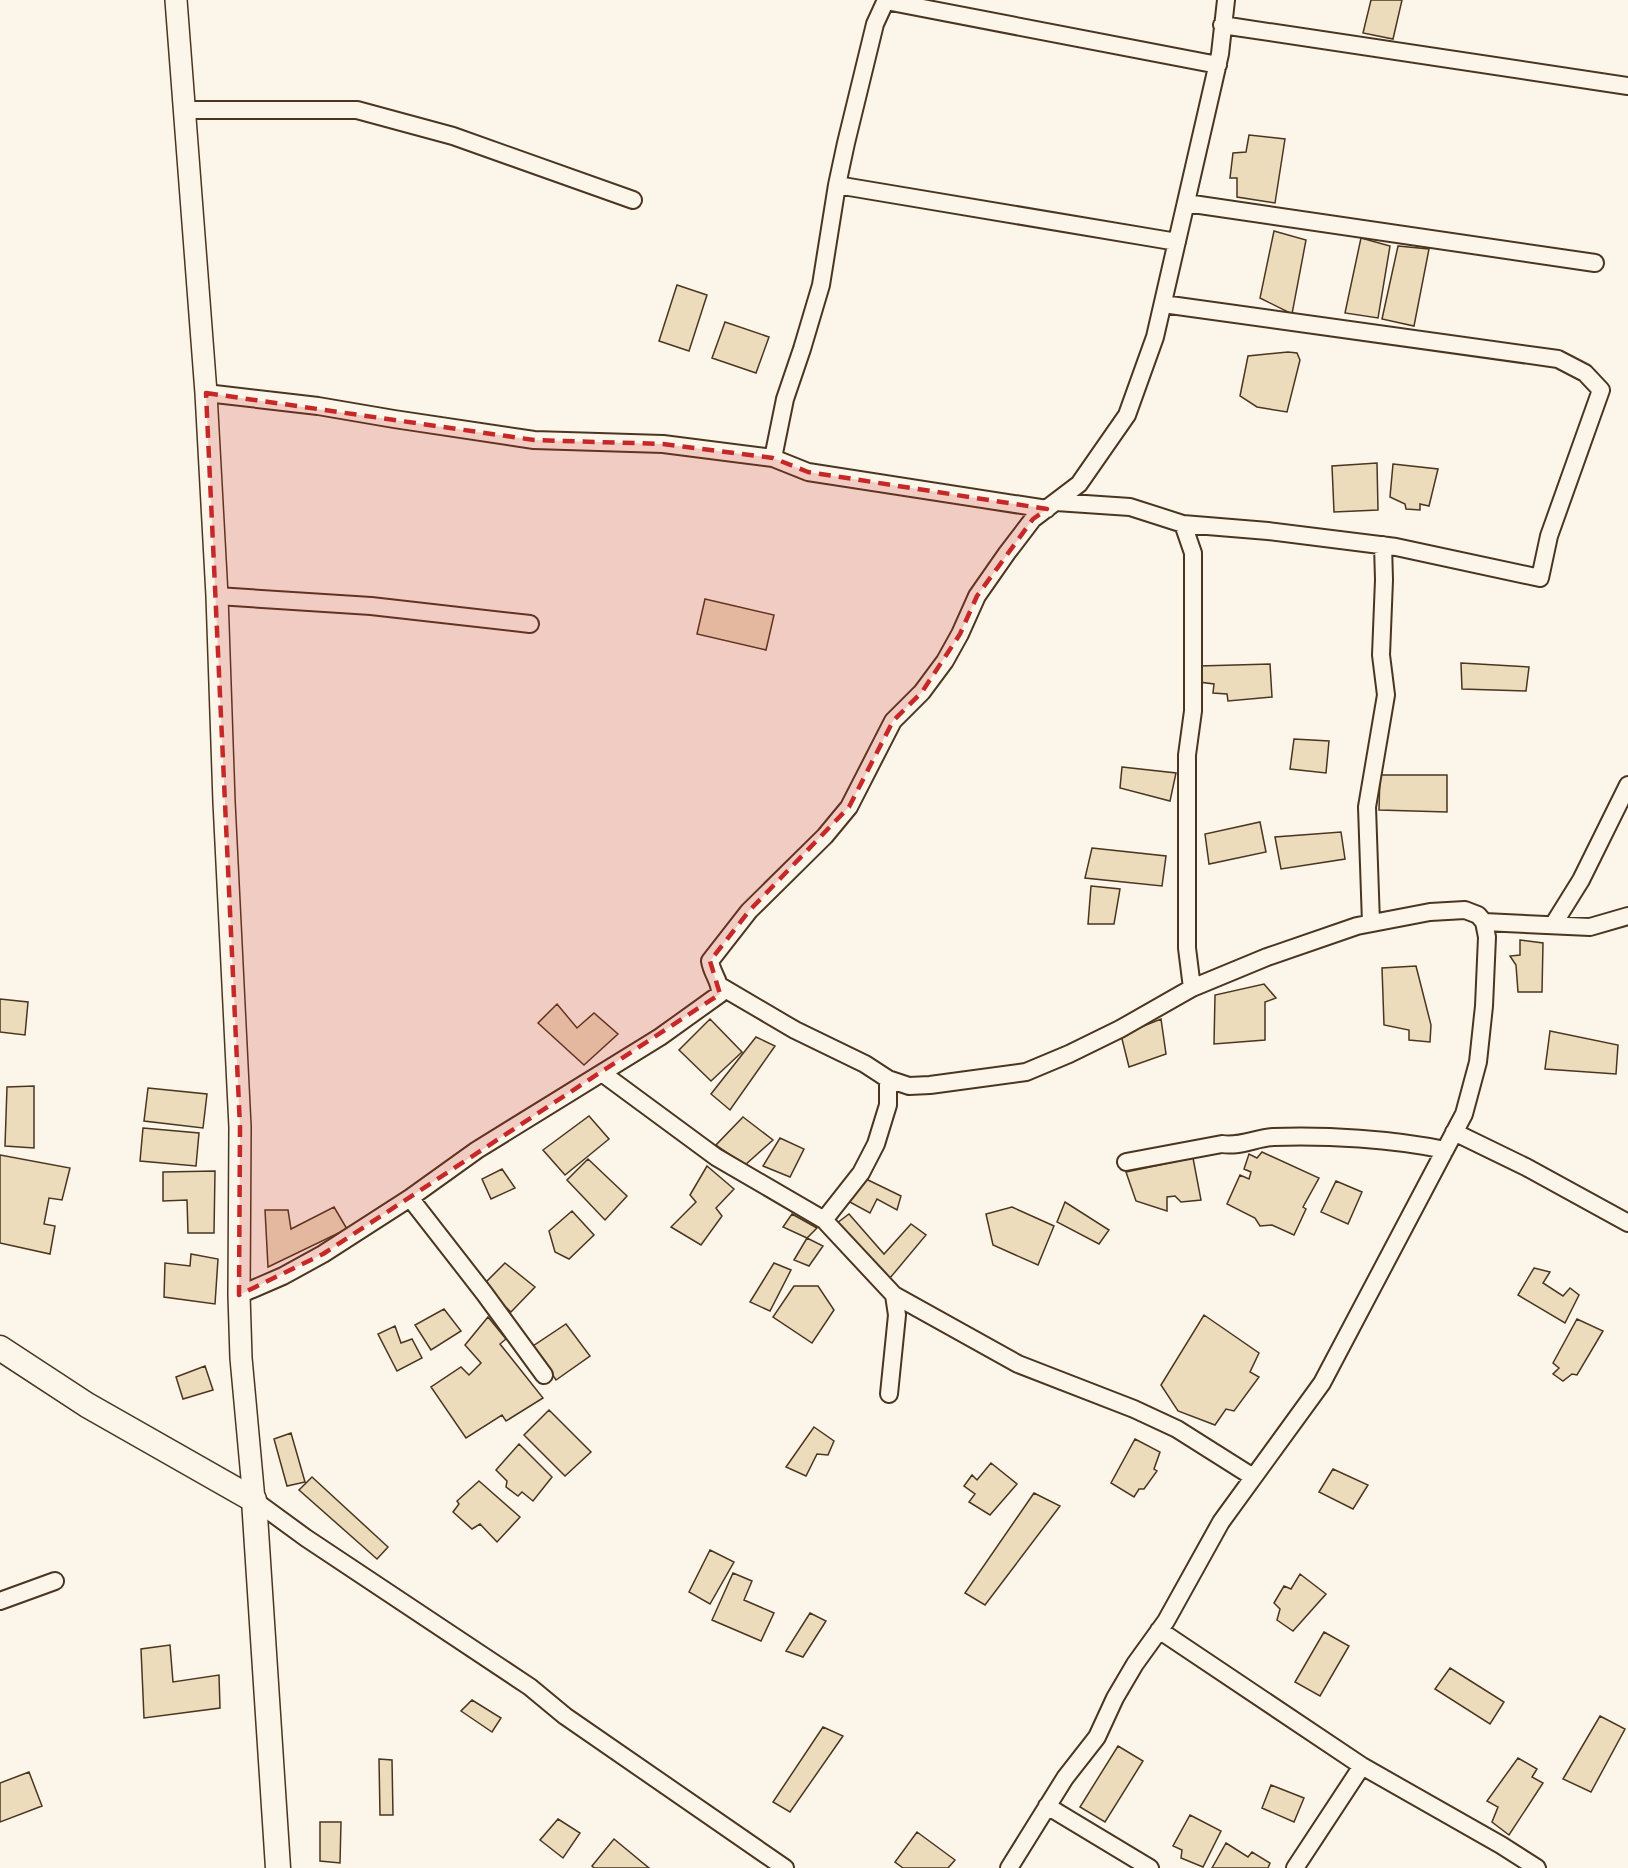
<svg xmlns="http://www.w3.org/2000/svg" width="1628" height="1868" font-family="Karla,sans-serif">
	<style>
		.building { fill: #ecdcbc; stroke: #4a3520; stroke-width: 1.5 }
		.lines { fill: none; stroke-linecap: round; stroke-linejoin: round }
		.minor-casing { stroke: #4a3520; stroke-width: 20 }
		.tertiary-casing { stroke: #4a3520; stroke-width: 24 }
		.secondary-casing { stroke: #4a3520; stroke-width: 27 }
		.minor { stroke: #fbf6e9; stroke-width: 16 }
		.tertiary { stroke: #fbf6e9; stroke-width: 21 }
		.secondary { stroke: #fbf6e9; stroke-width: 24 }
		.marked { fill: #c62828; fill-opacity: 0.2; stroke: #c62828; stroke-width: 4.5; stroke-dasharray: 12 8; stroke-linejoin: round }
	</style>
	<rect width="100%" height="100%" fill="#fbf6e9"/>
	<path class="building" d="M 1371,0 L 1402,0 L 1393,39 L 1363,33 Z
		M 1249,135 L 1285,139 L 1275,203 L 1237,197 L 1237,178 L 1230,178 L 1233,153 L 1246,152 Z
		M 1274,231 L 1306,240 L 1292,314 L 1260,298 Z
		M 1361,238 L 1390,246 L 1378,318 L 1345,313 Z
		M 1398,246 L 1429,249 L 1414,326 L 1382,319 Z
		M 677,285 L 707,295 L 689,351 L 659,341 Z
		M 725,322 L 769,337 L 756,373 L 712,358 Z
		M 1288,352 L 1297,353 L 1300,360 L 1287,412 L 1257,407 L 1240,396 L 1248,356 Z
		M 1377,463 L 1378,510 L 1334,512 L 1332,466 Z
		M 1393,464 L 1438,469 L 1429,506 L 1420,504 L 1420,510 L 1406,509 L 1405,504 L 1390,497 Z
		M 705,599 L 774,615 L 766,650 L 697,634 Z
		M 1461,663 L 1529,667 L 1526,691 L 1462,689 Z
		M 1270,664 L 1272,697 L 1228,701 L 1227,694 L 1213,693 L 1214,684 L 1199,682 L 1199,666 Z
		M 1294,739 L 1329,741 L 1326,773 L 1290,769 Z
		M 1122,767 L 1176,773 L 1170,801 L 1120,788 Z
		M 1380,775 L 1447,775 L 1447,812 L 1379,810 Z
		M 1260,822 L 1266,852 L 1209,864 L 1205,834 Z
		M 1341,832 L 1345,859 L 1281,869 L 1275,837 Z
		M 1092,848 L 1166,856 L 1162,886 L 1085,878 Z
		M 1091,886 L 1120,889 L 1114,924 L 1088,924 Z
		M 1520,940 L 1543,943 L 1542,992 L 1518,992 L 1516,965 L 1510,956 L 1520,955 Z
		M 1416,966 L 1431,1025 L 1430,1042 L 1409,1040 L 1409,1030 L 1384,1025 L 1382,968 Z
		M 1264,984 L 1276,998 L 1265,1002 L 1265,1040 L 1214,1044 L 1215,995 Z
		M 0,999 L 28,1002 L 25,1035 L 0,1032 Z
		M 557,1004 L 577,1028 L 594,1013 L 618,1034 L 584,1065 L 538,1023 Z
		M 710,1019 L 742,1052 L 711,1081 L 679,1050 Z
		M 1161,1019 L 1166,1054 L 1129,1067 L 1121,1035 Z
		M 1550,1031 L 1618,1045 L 1616,1074 L 1545,1069 Z
		M 756,1037 L 775,1046 L 730,1110 L 711,1094 Z
		M 34,1086 L 34,1148 L 5,1146 L 7,1087 Z
		M 148,1088 L 207,1094 L 203,1128 L 144,1121 Z
		M 589,1116 L 609,1139 L 565,1175 L 543,1150 Z
		M 743,1117 L 773,1140 L 745,1165 L 716,1145 Z
		M 143,1128 L 199,1133 L 196,1166 L 140,1161 Z
		M 780,1138 L 804,1149 L 790,1177 L 763,1166 Z
		M 1262,1152 L 1319,1178 L 1303,1207 L 1306,1209 L 1294,1235 L 1272,1225 L 1260,1226 L 1255,1218 L 1227,1204 L 1240,1175 L 1249,1179 L 1251,1172 L 1244,1169 L 1249,1154 L 1257,1158 Z
		M 0,1155 L 70,1168 L 62,1200 L 49,1198 L 44,1224 L 55,1226 L 50,1254 L 0,1243 Z
		M 1193,1158 L 1201,1200 L 1181,1202 L 1175,1196 L 1167,1197 L 1167,1211 L 1136,1201 L 1126,1172 Z
		M 588,1159 L 627,1196 L 605,1220 L 567,1180 Z
		M 707,1166 L 734,1189 L 716,1208 L 722,1216 L 701,1245 L 671,1227 L 696,1202 L 690,1195 Z
		M 502,1169 L 515,1188 L 491,1199 L 482,1179 Z
		M 215,1171 L 214,1233 L 188,1233 L 187,1200 L 163,1201 L 163,1172 Z
		M 866,1179 L 901,1196 L 897,1210 L 877,1199 L 870,1213 L 848,1201 Z
		M 1336,1181 L 1362,1192 L 1348,1224 L 1321,1212 Z
		M 1065,1202 L 1109,1230 L 1099,1244 L 1057,1222 Z
		M 334,1207 L 347,1229 L 268,1267 L 265,1210 L 288,1210 L 291,1229 Z
		M 1012,1207 L 1054,1226 L 1038,1265 L 993,1245 L 986,1214 Z
		M 572,1211 L 594,1235 L 569,1259 L 555,1252 L 549,1231 Z
		M 792,1214 L 817,1228 L 807,1238 L 783,1227 Z
		M 849,1214 L 884,1254 L 911,1224 L 926,1235 L 890,1278 L 837,1223 Z
		M 807,1238 L 823,1246 L 809,1266 L 794,1260 Z
		M 191,1254 L 218,1259 L 215,1304 L 164,1297 L 165,1263 L 190,1266 Z
		M 505,1263 L 535,1287 L 511,1312 L 482,1286 Z
		M 774,1263 L 791,1270 L 770,1311 L 750,1302 Z
		M 1534,1268 L 1550,1272 L 1543,1283 L 1563,1296 L 1570,1288 L 1579,1295 L 1565,1323 L 1518,1295 Z
		M 794,1286 L 818,1286 L 834,1310 L 812,1343 L 773,1317 Z
		M 444,1309 L 461,1331 L 431,1350 L 415,1325 Z
		M 1204,1315 L 1259,1353 L 1250,1372 L 1259,1377 L 1234,1411 L 1226,1409 L 1215,1425 L 1178,1411 L 1161,1385 Z
		M 488,1317 L 506,1339 L 500,1344 L 543,1398 L 506,1421 L 502,1415 L 466,1438 L 431,1387 L 461,1367 L 469,1375 L 481,1363 L 465,1345 Z
		M 1577,1319 L 1603,1331 L 1577,1375 L 1572,1374 L 1563,1381 L 1553,1374 L 1559,1368 L 1553,1363 Z
		M 566,1324 L 590,1356 L 556,1380 L 533,1346 Z
		M 395,1326 L 401,1343 L 412,1339 L 422,1358 L 397,1371 L 378,1334 Z
		M 205,1366 L 213,1390 L 183,1399 L 176,1377 Z
		M 549,1410 L 591,1452 L 565,1476 L 524,1435 Z
		M 814,1427 L 834,1441 L 828,1455 L 817,1454 L 806,1476 L 786,1467 Z
		M 291,1433 L 305,1482 L 287,1486 L 274,1439 Z
		M 1135,1439 L 1160,1452 L 1154,1469 L 1157,1471 L 1144,1489 L 1139,1489 L 1134,1497 L 1111,1483 Z
		M 519,1444 L 552,1477 L 533,1501 L 522,1492 L 518,1496 L 506,1487 L 507,1481 L 496,1470 Z
		M 991,1463 L 1017,1484 L 990,1515 L 969,1502 L 975,1494 L 964,1486 L 972,1475 L 977,1480 Z
		M 1333,1469 L 1368,1485 L 1353,1509 L 1319,1492 Z
		M 312,1477 L 388,1547 L 377,1559 L 299,1490 Z
		M 479,1481 L 520,1517 L 497,1542 L 480,1524 L 472,1529 L 453,1512 L 459,1504 L 457,1501 Z
		M 1034,1493 L 1060,1506 L 985,1605 L 965,1593 Z
		M 710,1550 L 734,1562 L 710,1604 L 689,1592 Z
		M 733,1573 L 752,1581 L 744,1600 L 774,1613 L 761,1641 L 712,1620 Z
		M 1300,1574 L 1326,1594 L 1293,1631 L 1277,1620 L 1280,1609 L 1274,1603 L 1284,1586 L 1291,1589 Z
		M 810,1613 L 826,1621 L 803,1657 L 786,1651 Z
		M 1324,1632 L 1349,1646 L 1320,1696 L 1295,1682 Z
		M 170,1645 L 173,1682 L 219,1675 L 220,1708 L 144,1718 L 141,1649 Z
		M 1450,1668 L 1504,1702 L 1490,1724 L 1435,1689 Z
		M 472,1700 L 501,1718 L 492,1732 L 461,1711 Z
		M 1600,1716 L 1625,1729 L 1591,1792 L 1563,1779 Z
		M 823,1727 L 843,1736 L 790,1812 L 773,1802 Z
		M 1118,1746 L 1143,1761 L 1105,1822 L 1080,1807 Z
		M 1518,1758 L 1537,1769 L 1532,1777 L 1543,1783 L 1509,1835 L 1492,1822 L 1498,1807 L 1487,1801 Z
		M 379,1759 L 392,1760 L 393,1815 L 380,1815 Z
		M 29,1772 L 42,1806 L 0,1822 L 0,1783 Z
		M 1271,1785 L 1304,1798 L 1294,1822 L 1262,1808 Z
		M 1190,1815 L 1221,1831 L 1203,1867 L 1181,1858 L 1182,1850 L 1173,1846 Z
		M 558,1819 L 580,1833 L 563,1858 L 540,1840 Z
		M 320,1822 L 341,1822 L 340,1863 L 320,1861 Z
		M 917,1832 L 955,1860 L 948,1868 L 903,1868 L 895,1862 Z
		M 614,1839 L 649,1868 L 594,1868 L 592,1866 Z
		M 1226,1843 L 1248,1857 L 1252,1852 L 1270,1863 L 1268,1868 L 1212,1868 Z"/>
	<g class="lines">
		<g class="minor-casing">
			<path id="minor" d="M 886,1 L 1218,65
				M 1222,25 L 1628,86
				M 183,110 L 357,110 L 453,136 L 633,200
				M 837,185 L 1177,242
				M 1186,203 L 1595,263
				M 206,393 L 318,406 L 394,419 L 534,440 L 663,444 L 773,458 L 808,472 L 1047,509
				M 773,458 L 785,399 L 802,349 L 821,285 L 837,185 L 846,143 L 875,24 L 886,0
				M 1056,502 L 1130,507 L 1183,524 L 1268,531 L 1396,547 L 1540,578 L 1549,536 L 1601,390 L 1585,373 L 1558,359 L 1163,304
				M 1183,524 L 1193,553 L 1193,711 L 1187,755 L 1187,948 L 1192,988
				M 217,596 L 371,606 L 530,624
				M 1484,922 L 1590,927 L 1628,916
				M 1371,923 L 1367,807 L 1386,695 L 1381,655 L 1384,580 L 1383,545
				M 1553,925 L 1581,880 L 1628,785
				M 720,986 L 795,1030 L 865,1064 L 888,1079 L 909,1086 L 930,1085 L 1026,1072 L 1069,1054 L 1120,1029 L 1192,988 L 1267,957 L 1357,926 L 1430,912 L 1465,910 L 1478,915 L 1484,922 L 1487,937 L 1484,1006 L 1478,1062 L 1464,1114 L 1322,1383 L 1221,1522 L 1166,1621 L 1135,1664 L 1115,1698 L 1097,1737 L 1065,1778 L 1009,1868
				M 602,1073 L 716,1157 L 824,1220 L 861,1173 L 876,1144 L 888,1105 L 888,1079
				M 1454,1132 L 1526,1167 L 1628,1223
				M 1126,1162 L 1222,1144 C 1240,1147 1256,1138 1273,1137 C 1326,1135 1393,1139 1445,1150
				M 410,1198 L 484,1293 L 544,1375
				M 824,1220 L 894,1295 L 897,1315 L 889,1394
				M 239,1295 L 283,1276 L 323,1254 L 410,1198 L 477,1150 L 660,1037 L 720,994 C 721,982 712,974 710,961 L 749,911 L 825,836 L 849,807 L 893,721 L 922,692 L 945,661 L 960,634 L 977,596 L 1007,553 L 1033,519 L 1079,484 L 1127,415 L 1155,337 L 1220,54 L 1226,0
				M 894,1295 L 1018,1364 L 1134,1409 L 1177,1429 L 1253,1477
				M 254,1500 L 306,1538 L 530,1687 L 565,1716 L 785,1868
				M 0,1601 L 55,1581
				M 1159,1630 L 1362,1766 L 1501,1845 L 1537,1868
				M 1047,1806 L 1150,1868
				M 1295,1868 L 1362,1766"/>
		</g>
		<g class="tertiary-casing">
			<path id="tertiary" d="M 176,0 L 206,393 L 217,596 L 224,802 L 240,1127 L 239,1295 L 241,1358 L 254,1500"/>
		</g>
		<g class="secondary-casing">
			<path id="secondary" d="M 0,1348 L 87,1405 L 254,1500 L 278,1868"/>
		</g>
		<use href="#minor" class="minor"/>
		<use href="#tertiary" class="tertiary"/>
		<use href="#secondary" class="secondary"/>
	</g>
	<path class="marked" d="M 206,393 L 534,440 L 663,444 L 773,458 L 808,472 L 1047,509 L 1033,519 L 977,596 L 960,634 L 922,692 L 893,721 L 849,807 L 749,911 L 710,961 L 720,994 L 323,1254 L 239,1295 L 240,1127 Z"/>
</svg>
